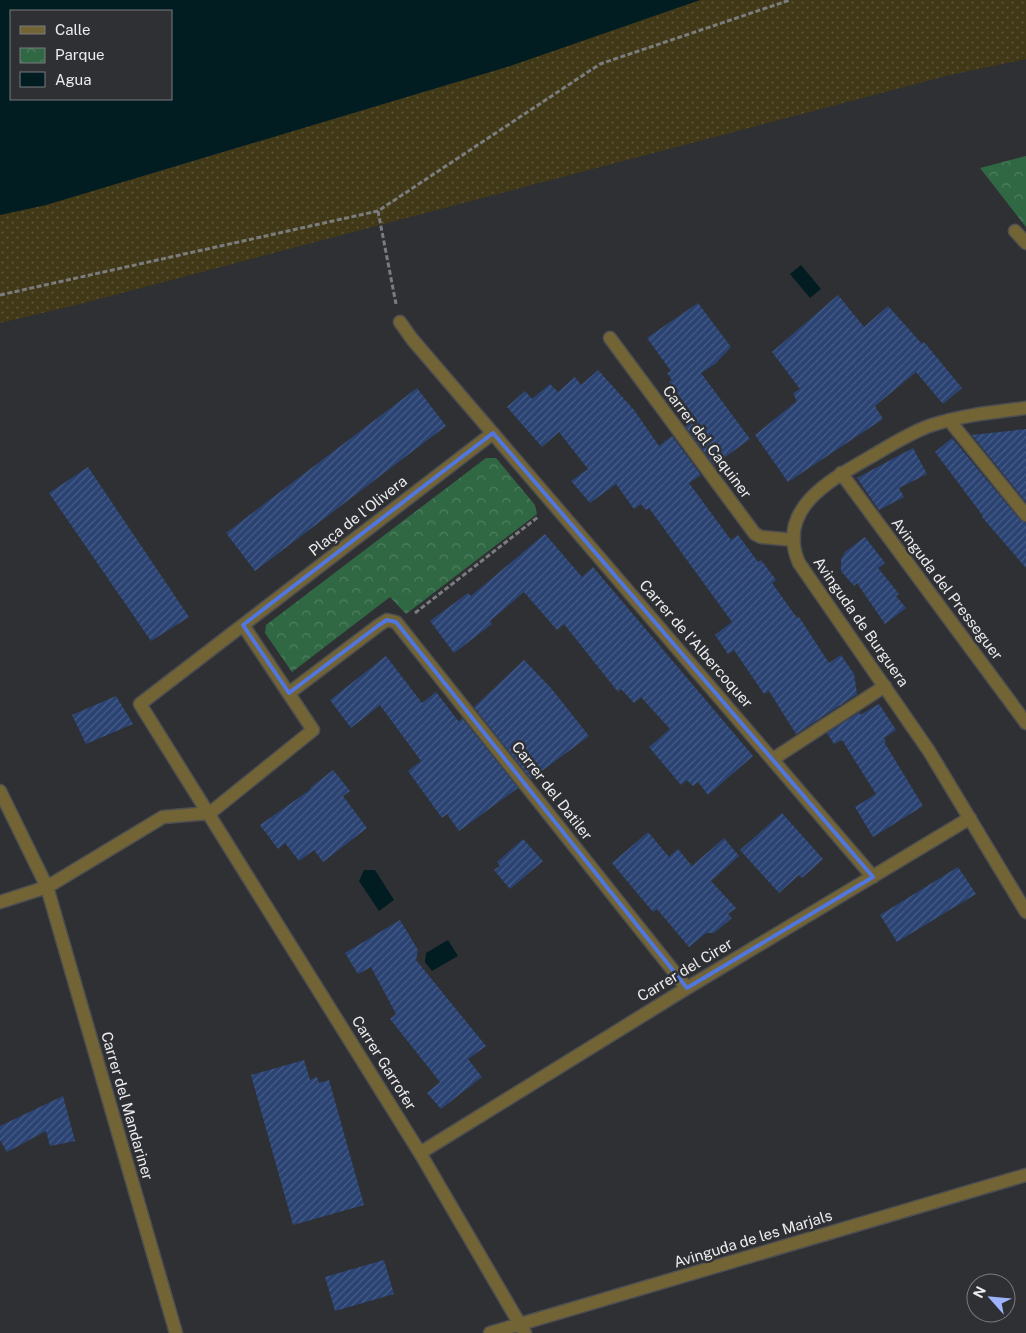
<svg xmlns="http://www.w3.org/2000/svg" width="1026" height="1333" font-family="'Public Sans',sans-serif">
	<style>
		.sand { fill: url(#sand-dots) }
		.park { fill: url(#park-crowns) }
		.water { fill: #011d21; fill-rule: evenodd }
		.building { fill: url(#building-hatch) }
		.lines { fill: none; stroke-linecap: round; stroke-linejoin: round }
		.minor-casing { stroke: #4d4e51; stroke-width: 15 }
		.path { stroke: #7b7c7e; stroke-width: 3; stroke-dasharray: 5 2.5; stroke-linecap: butt }
		.minor { stroke: #736436; stroke-width: 12 }
		.marked { fill: none; stroke: #5176de; stroke-width: 4; stroke-linejoin: round }
		.labels { text-anchor: middle; stroke-width: 5; stroke-linejoin: round; paint-order: stroke }
		.street-label { font-size: 15px; fill: #ececee; stroke: #2f3033 }
	</style>
	<defs>
		<pattern id="sand-dots" width="8" height="8" patternUnits="userSpaceOnUse" patternTransform="scale(1.25)"><rect width="8" height="8" fill="#403817"/><path d="M2 2h.1M6 6h.1" fill="none" stroke="#5c5539" stroke-width="1.8" stroke-linecap="round"/></pattern>
		<pattern id="park-crowns" width="20" height="18" patternUnits="userSpaceOnUse" patternTransform="scale(1.25)"><rect width="20" height="18" fill="#316844"/><path d="M2 6a3 3 0 1 1 6 0M12 15a3 3 0 1 1 6 0" fill="none" stroke="#4f7e5f"/></pattern>
		<pattern id="building-hatch" width="6" height="6" patternUnits="userSpaceOnUse" patternTransform="scale(1.25)"><rect width="6" height="6" fill="#2a4373"/><path d="M-1 1l2-2M0 6l6-6M5 7l2-2" fill="none" stroke="#495e87"/></pattern>
	</defs>
	<rect width="100%" height="100%" fill="#2f3033"/>
	<path class="sand" d="M 700,0 L 1026,0 L 1026,59 L 950,75 L 80,304 L 0,323 L 0,210 L 133,179 L 510,66 Z"/>
	<path class="park" d="M 1026,156 L 1026,227 L 980,168 Z
		M 486,458 L 496,458 L 535,505 L 537,514 L 406,614 L 390,597 L 292,672 L 265,633 L 266,625 Z"/>
	<path class="water" d="M 0,0 L 700,0 L 510,66 L 46,205 L 0,215 ZM 171,11 L 171,99 L 11,99 L 11,11 Z
		M 801,265 L 821,289 L 810,298 L 790,274 Z
		M 364,870 L 375,870 L 394,900 L 379,911 L 359,881 Z
		M 448,940 L 458,956 L 432,971 L 425,962 L 426,953 Z"/>
	<path class="building" d="M 838,295 L 864,327 L 888,306 L 922,344 L 924,342 L 962,388 L 943,404 L 916,372 L 875,406 L 883,419 L 788,482 L 755,435 L 797,401 L 793,393 L 800,389 L 772,352 Z
		M 698,303 L 731,347 L 715,364 L 701,373 L 750,439 L 714,465 L 685,426 L 696,419 L 669,382 L 672,380 L 667,373 L 671,371 L 647,338 Z
		M 598,370 L 634,410 L 659,446 L 672,436 L 701,475 L 689,483 L 731,540 L 738,535 L 758,562 L 761,560 L 776,580 L 772,583 L 797,618 L 799,617 L 829,663 L 841,655 L 854,674 L 857,694 L 796,734 L 769,691 L 764,694 L 734,650 L 728,654 L 715,635 L 732,622 L 649,508 L 646,510 L 641,504 L 634,509 L 616,484 L 590,503 L 571,481 L 588,469 L 559,432 L 542,447 L 507,407 L 525,391 L 532,399 L 550,384 L 558,392 L 575,377 L 581,385 Z
		M 417,388 L 446,426 L 255,571 L 226,533 Z
		M 1026,429 L 1026,502 L 972,435 Z
		M 952,438 L 1020,520 L 1026,523 L 1026,568 L 982,517 L 983,516 L 935,452 Z
		M 913,448 L 927,474 L 899,488 L 904,497 L 879,510 L 857,478 Z
		M 88,467 L 189,617 L 151,641 L 49,493 Z
		M 545,534 L 582,577 L 593,567 L 753,756 L 708,795 L 698,782 L 693,786 L 687,780 L 681,785 L 649,747 L 670,729 L 641,697 L 634,703 L 621,689 L 618,692 L 564,624 L 557,630 L 524,592 L 490,621 L 492,624 L 454,653 L 430,621 L 468,593 L 471,596 Z
		M 865,537 L 885,563 L 878,568 L 899,594 L 896,596 L 906,608 L 885,624 L 857,583 L 854,586 L 841,571 L 841,559 L 845,552 Z
		M 386,656 L 422,703 L 436,692 L 459,722 L 462,718 L 518,788 L 459,831 L 447,814 L 442,818 L 408,771 L 421,761 L 380,705 L 351,728 L 330,700 Z
		M 524,660 L 551,688 L 589,736 L 531,779 L 474,707 Z
		M 116,696 L 133,724 L 86,744 L 72,715 Z
		M 879,704 L 896,730 L 884,738 L 886,741 L 884,742 L 923,806 L 873,837 L 855,807 L 876,794 L 842,740 L 834,744 L 827,733 L 860,712 L 860,715 Z
		M 333,770 L 350,791 L 343,796 L 367,828 L 323,862 L 314,850 L 299,861 L 285,843 L 278,849 L 260,825 L 311,789 L 310,788 Z
		M 782,813 L 823,859 L 802,878 L 799,875 L 779,893 L 740,850 Z
		M 648,832 L 669,857 L 678,849 L 692,866 L 724,838 L 739,856 L 711,881 L 736,908 L 728,914 L 732,918 L 714,933 L 706,933 L 689,947 L 657,909 L 653,912 L 612,863 Z
		M 523,839 L 543,861 L 510,889 L 494,870 L 500,866 L 497,862 Z
		M 958,867 L 976,894 L 897,942 L 880,915 Z
		M 400,920 L 418,950 L 416,960 L 486,1046 L 468,1059 L 482,1077 L 441,1109 L 427,1093 L 440,1082 L 390,1019 L 396,1014 L 371,967 L 358,974 L 345,953 Z
		M 304,1060 L 310,1080 L 317,1077 L 319,1083 L 329,1080 L 364,1205 L 293,1225 L 251,1075 Z
		M 63,1096 L 75,1141 L 50,1146 L 46,1131 L 7,1152 L 0,1140 L 0,1126 Z
		M 384,1260 L 394,1294 L 335,1311 L 325,1277 Z"/>
	<g class="lines">
		<g class="minor-casing">
			<path id="minor" d="M 1015,231 L 1026,243
				M 400,322 L 412,339 L 873,877
				M 610,338 L 755,534 L 761,537 L 794,540
				M 1026,408 C 994,412 963,415 932,425 C 911,432 891,445 872,456 C 832,479 775,508 799,563 L 929,751 L 1026,912
				M 949,420 L 1026,515
				M 493,433 L 140,704 L 420,1153 L 525,1333
				M 841,473 L 1026,723
				M 289,693 L 379,625 L 387,620 L 396,622 L 687,988
				M 773,759 L 885,686
				M 0,791 L 47,887 L 176,1333
				M 210,813 L 313,730 L 243,625
				M 0,902 L 47,887 L 163,817 L 210,813
				M 420,1153 L 687,988 L 970,818
				M 490,1333 L 1026,1175"/>
		</g>
		<path class="path" d="M 378,211 L 396,304
			M 0,295 L 378,211 L 600,64 L 790,0
			M 415,613 L 538,517"/>
		<use href="#minor" class="minor"/>
	</g>
	<path class="marked" d="M 493,433 L 873,877 L 687,988 L 396,622 L 387,620 L 379,625 L 289,693 L 243,625 Z"/>
	<g class="labels">
		<g class="street-label">
			<text transform="translate(707 442) rotate(53)" y="5">Carrer del Caquiner</text>
			<text transform="translate(358 516) rotate(-38)" y="5">Plaça de l'Olivera</text>
			<text transform="translate(947 589) rotate(53)" y="5">Avinguda del Presseguer</text>
			<text transform="translate(861 622) rotate(55)" y="5">Avinguda de Burguera</text>
			<text transform="translate(696 644) rotate(49)" y="5">Carrer de l'Albercoquer</text>
			<text transform="translate(552 791) rotate(52)" y="5">Carrer del Datiler</text>
			<text transform="translate(685 970) rotate(-31)" y="5">Carrer del Cirer</text>
			<text transform="translate(384 1063) rotate(58)" y="5">Carrer Garrofer</text>
			<text transform="translate(127 1106) rotate(74)" y="5">Carrer del Mandariner</text>
			<text transform="translate(753 1239) rotate(-17)" y="5">Avinguda de les Marjals</text>
		</g>
	</g>
	<rect x="10" y="10" width="162" height="90" fill="#2f3033" stroke="#7b7b7e"/>
	<rect x="20" y="26" width="25" height="8" fill="#736436" stroke="#7b7b7e"/>
	<text x="55" y="35" font-size="15" fill="#ececee">Calle</text>
	<rect x="20" y="48" width="25" height="15" fill="url(#park-crowns)" stroke="#7b7b7e"/>
	<text x="55" y="60" font-size="15" fill="#ececee">Parque</text>
	<rect x="20" y="72" width="25" height="15" fill="#011d21" stroke="#7b7b7e"/>
	<text x="55" y="85" font-size="15" fill="#ececee">Agua</text>
	<g transform="translate(991 1298) rotate(297)"><circle r="24" fill="#2f3033" stroke="#7b7b7e"/>
	<path d="M0-4L9 19L0 12L-9 19Z" fill="#9eb4fd"/>
	<text y="-8" font-size="14" font-weight="bold" text-anchor="middle" fill="#ececee">N</text>
	</g>
</svg>
